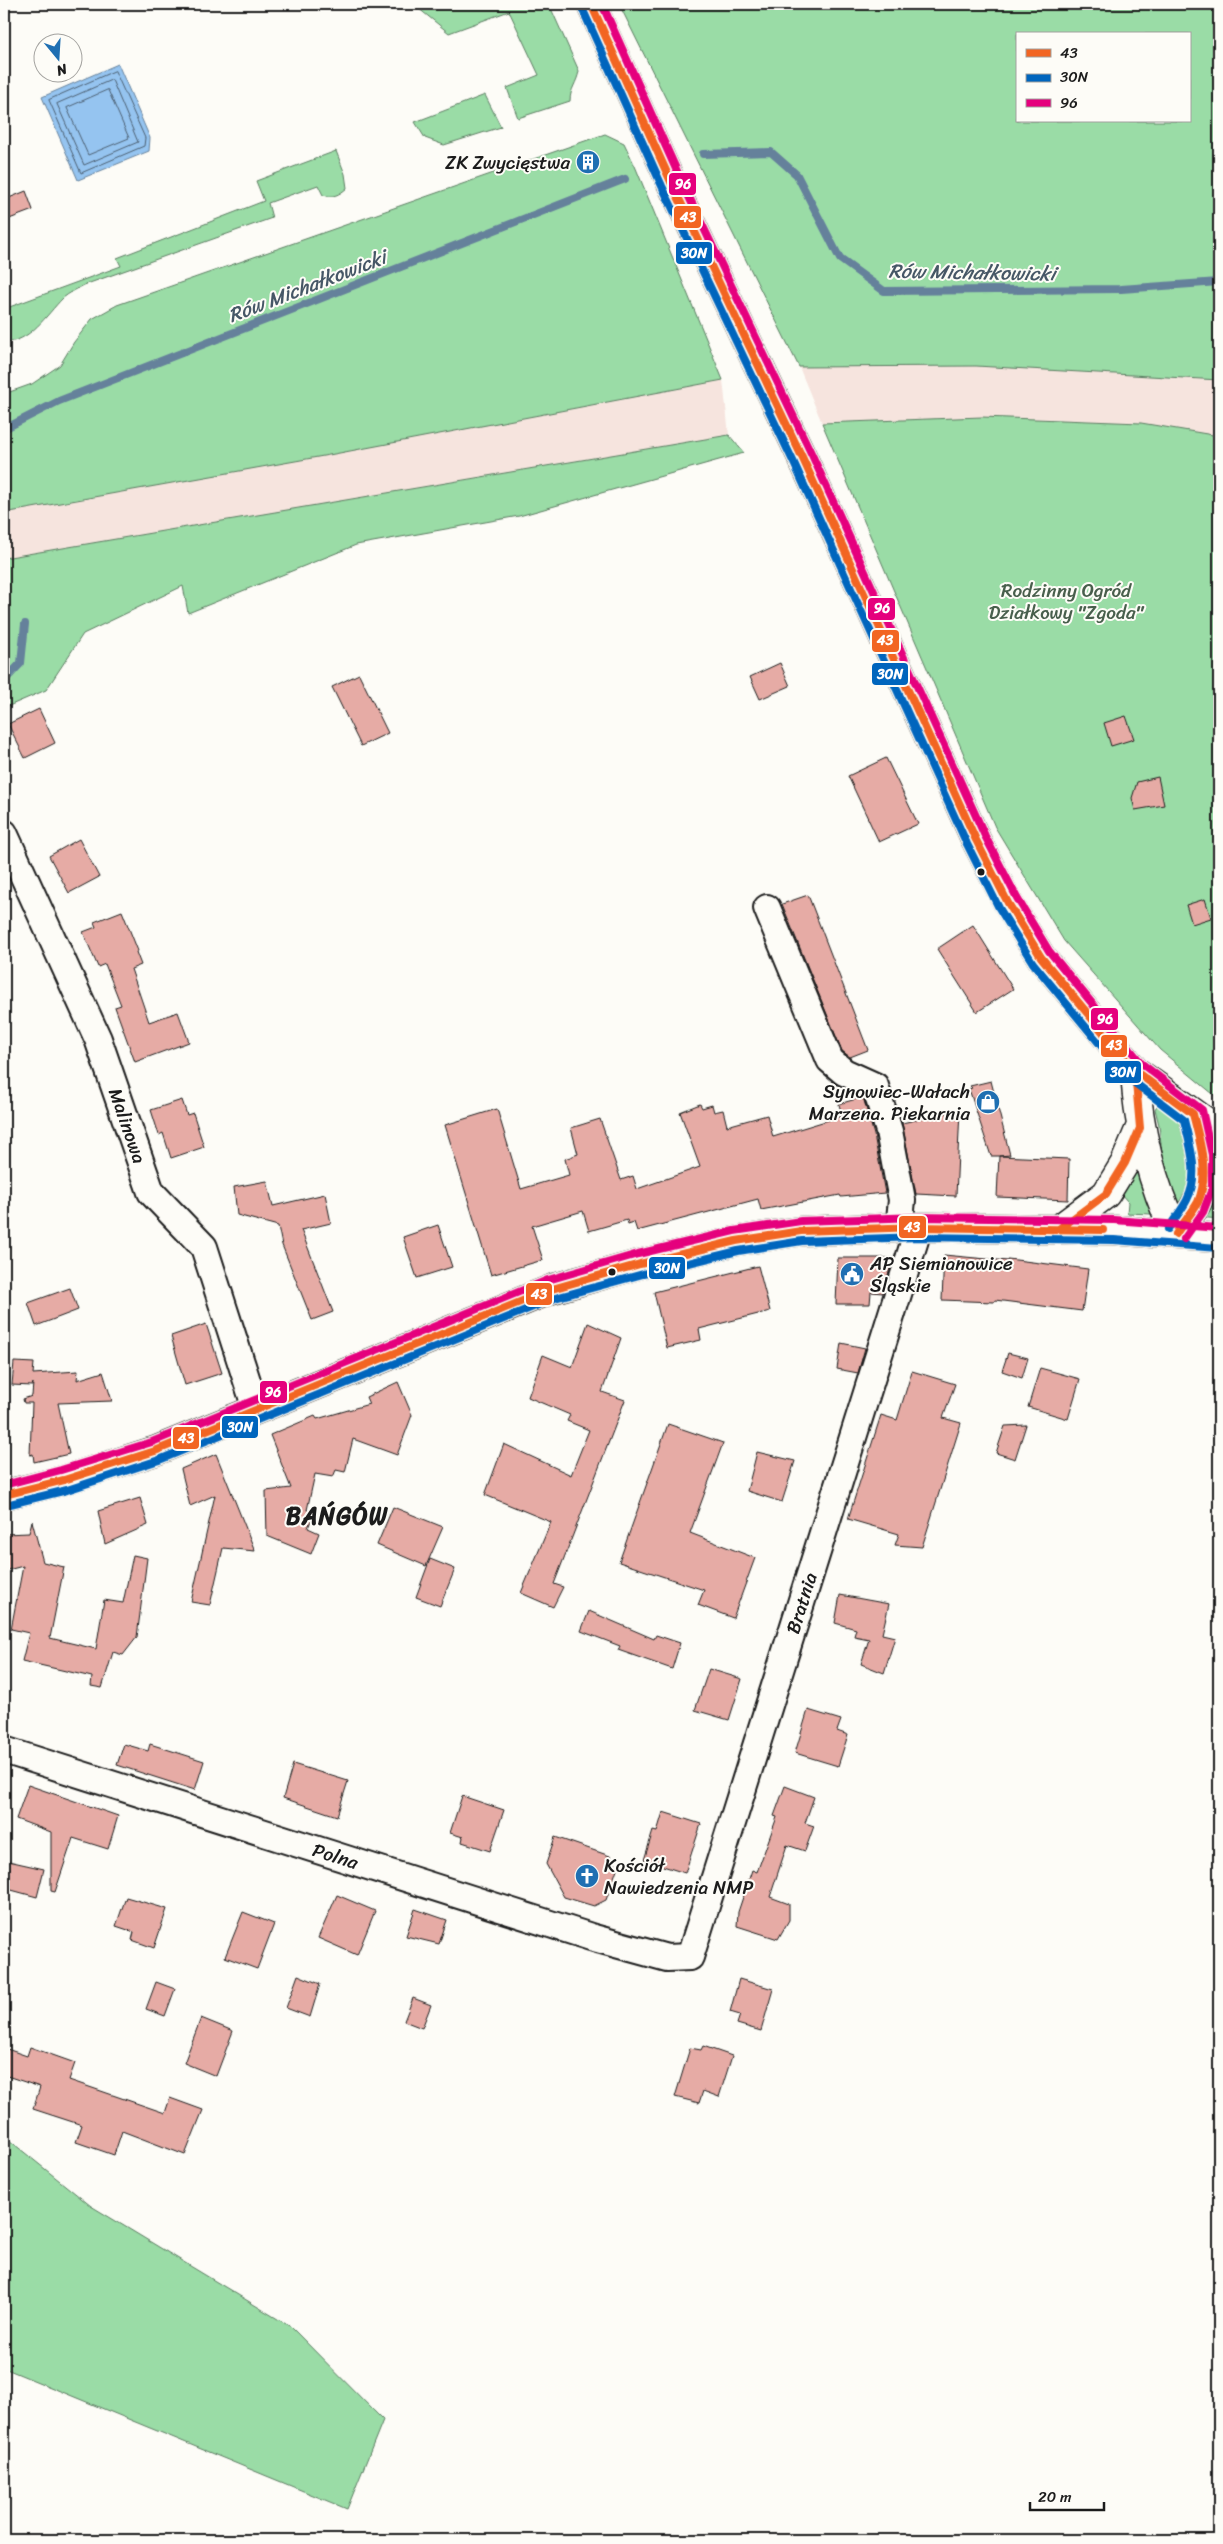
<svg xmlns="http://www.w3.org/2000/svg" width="1223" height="2544" font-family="Sriracha,sans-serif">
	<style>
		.built { fill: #f6e4de }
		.green { fill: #9adca6; stroke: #5b7c61; fill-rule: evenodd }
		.water { fill: #95c4f0; stroke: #65819b }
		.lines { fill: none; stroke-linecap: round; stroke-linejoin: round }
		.shore { stroke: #4c5f71; stroke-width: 1 }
		.stream { stroke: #65819b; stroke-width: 8 }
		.building { fill: #e6aba5; stroke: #1c1c1c }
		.street-casing { stroke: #1c1c1c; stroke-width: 30 }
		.secondary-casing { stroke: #1c1c1c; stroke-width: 31 }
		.primary-casing { stroke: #1c1c1c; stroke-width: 31 }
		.street { stroke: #fdfcf7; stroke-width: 26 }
		.secondary { stroke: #fdfcf7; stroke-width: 28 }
		.primary { stroke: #fdfcf7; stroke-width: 28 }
		.bus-1-casing { stroke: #fdfcf7; stroke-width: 11 }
		.bus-2-casing { stroke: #fdfcf7; stroke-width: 11 }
		.bus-3-casing { stroke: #fdfcf7; stroke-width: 11 }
		.bus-1 { stroke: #f26522; stroke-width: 8 }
		.bus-2 { stroke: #0065bd; stroke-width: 8 }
		.bus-3 { stroke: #e5007d; stroke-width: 8 }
		.bus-dot { fill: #1c1c1c; stroke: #fdfcf7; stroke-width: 2 }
		.labels { text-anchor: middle; stroke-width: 4; stroke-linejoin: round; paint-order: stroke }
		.poi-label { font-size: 19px; fill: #1c1c1c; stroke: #fdfcf7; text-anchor: end }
		.park-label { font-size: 19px; fill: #485f4c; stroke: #fdfcf7 }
		.street-label { font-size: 19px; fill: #1c1c1c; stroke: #fdfcf7 }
		.water-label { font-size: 20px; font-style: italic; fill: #465766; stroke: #fdfcf7 }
		.district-label { font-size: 24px; font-weight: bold; letter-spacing: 1px; fill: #1c1c1c; stroke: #fdfcf7 }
		.line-badge { stroke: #fdfcf7; stroke-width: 2 }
		.badge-label { font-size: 14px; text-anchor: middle; font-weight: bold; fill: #fff }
	</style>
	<rect width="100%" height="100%" fill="#fdfcf7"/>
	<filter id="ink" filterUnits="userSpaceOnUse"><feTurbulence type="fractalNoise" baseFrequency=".02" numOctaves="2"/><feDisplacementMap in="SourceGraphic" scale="10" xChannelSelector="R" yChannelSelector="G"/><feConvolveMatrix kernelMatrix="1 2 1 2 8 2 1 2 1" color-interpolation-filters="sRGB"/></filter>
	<g filter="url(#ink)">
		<path class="built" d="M 976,366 L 1219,380 L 1219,436 L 1141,423 L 982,417 L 822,423 L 799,367 Z
			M 723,380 L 729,435 L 4,558 L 4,513 L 329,455 Z"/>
		<path class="green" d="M 413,4 L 549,4 L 579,71 C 577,83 570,89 570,101 L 518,118 L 507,88 L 539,75 L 509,11 L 449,33 Z
			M 619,4 L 1219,4 L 1219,380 L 976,366 L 799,367 ZM 1017,34 L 1189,34 L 1189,121 L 1017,121 Z
			M 485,95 L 501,127 L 444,145 L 425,138 L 415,122 Z
			M 605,134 L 624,143 L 635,166 L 723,380 L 329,455 L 4,513 L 4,394 L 32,384 L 60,365 L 74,342 L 92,319 L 117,305 Z
			M 336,151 L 345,174 L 347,188 C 339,195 333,198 323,195 L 318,185 L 268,203 L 272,218 L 84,285 C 77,289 69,293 63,298 C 46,315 30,343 4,342 L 4,309 L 121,266 L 117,258 L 264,201 L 256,181 Z
			M 982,417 L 1141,423 L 1219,436 L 1219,1099 L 1160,1050 L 1064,941 L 995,827 L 822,423 Z
			M 729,435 L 744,453 L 519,516 L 356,545 L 188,613 L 183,586 L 83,634 L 46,690 L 4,708 L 4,558 Z
			M 1158,1104 C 1192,1123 1187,1142 1194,1177 L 1177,1206 L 1165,1181 L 1159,1125 L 1155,1109 Z
			M 1218,1149 L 1219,1219 L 1198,1217 L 1216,1179 Z
			M 1138,1162 L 1154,1211 L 1151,1214 L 1127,1213 L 1128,1202 L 1120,1193 Z
			M 4,2136 L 91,2206 L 291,2327 L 383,2420 L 347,2509 L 4,2368 Z"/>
		<path class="water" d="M 118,64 L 150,138 L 149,151 L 78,180 L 42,97 Z"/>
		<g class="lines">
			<path class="shore" d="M 115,71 L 145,138 L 144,146 L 81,173 L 49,100 Z
				M 112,80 L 138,142 L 84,165 L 57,104 Z
				M 108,90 L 129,138 L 88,155 L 67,108 Z"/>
			<path class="stream" d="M 703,154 L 771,152 L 797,175 L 840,259 L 884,291 L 1121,289 L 1219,282
				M 4,429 L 59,401 L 625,179
				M 4,681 L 21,663 L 25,624"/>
		</g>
		<path class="building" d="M 26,191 L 33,210 L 4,221 L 4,200 Z
			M 780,663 L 790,686 L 760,699 L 750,677 Z
			M 359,674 L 388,733 L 361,746 L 332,687 Z
			M 39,709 L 55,743 L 25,758 L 8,724 Z
			M 1126,716 L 1134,739 L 1111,746 L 1104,723 Z
			M 886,758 L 918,824 L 879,842 L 848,776 Z
			M 1158,777 L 1164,805 L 1135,810 L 1132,798 L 1137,782 Z
			M 79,839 L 99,877 L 69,893 L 49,856 Z
			M 808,895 L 868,1050 L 850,1057 L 842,1051 L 782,904 Z
			M 1205,899 L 1211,918 L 1192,924 L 1186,905 Z
			M 122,911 L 138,951 L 136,952 L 141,965 L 131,969 L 149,1022 L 178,1012 L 189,1042 L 135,1062 L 115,1007 L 121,1005 L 105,964 L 98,967 L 83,932 L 96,927 L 94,922 Z
			M 973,925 L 1013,989 L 977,1012 L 937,949 Z
			M 991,1081 L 1010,1155 L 999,1156 L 1069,1159 L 1068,1200 L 997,1197 L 999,1156 L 991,1156 L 969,1089 L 972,1088 L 970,1086 Z
			M 863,1097 L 874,1135 L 885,1193 L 841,1197 L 840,1195 L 761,1210 L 758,1199 L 637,1231 L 634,1222 L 628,1224 L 627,1220 L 589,1231 L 583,1211 L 532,1226 L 543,1260 L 491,1275 L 445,1125 L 497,1109 L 521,1189 L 569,1175 L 565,1159 L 578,1154 L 571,1128 L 600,1119 L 621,1180 L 633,1176 L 637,1189 L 700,1167 L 680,1112 L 700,1104 L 702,1108 L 712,1105 L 714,1112 L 723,1110 L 727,1126 L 767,1115 L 773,1137 L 842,1116 L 839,1104 Z
			M 182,1100 L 187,1115 L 193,1113 L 204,1147 L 171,1158 L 163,1133 L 159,1135 L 151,1110 Z
			M 960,1110 L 956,1196 L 916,1194 L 902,1123 Z
			M 267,1181 L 273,1206 L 325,1194 L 331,1223 L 301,1230 L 333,1312 L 312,1320 L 282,1245 L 278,1226 L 237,1215 L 234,1187 Z
			M 438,1225 L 452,1267 L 417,1278 L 403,1237 Z
			M 944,1255 L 1008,1261 L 1008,1259 L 1088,1269 L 1082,1311 L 995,1300 L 994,1302 L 942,1300 Z
			M 838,1258 L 893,1258 L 883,1293 L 871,1292 L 870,1304 L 836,1304 Z
			M 758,1266 L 770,1311 L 699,1329 L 701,1340 L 667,1348 L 654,1292 Z
			M 70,1288 L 78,1310 L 36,1326 L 28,1303 Z
			M 588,1323 L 621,1338 L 602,1392 L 625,1400 L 554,1584 L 563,1587 L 553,1607 L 521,1593 L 551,1522 L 485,1495 L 504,1444 L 571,1475 L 589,1430 L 567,1421 L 570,1415 L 528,1397 L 543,1355 L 572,1367 Z
			M 206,1324 L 222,1373 L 185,1385 L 171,1336 Z
			M 841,1343 L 865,1348 L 858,1373 L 837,1369 Z
			M 1008,1353 L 1028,1358 L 1022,1378 L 1002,1371 Z
			M 14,1362 L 34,1363 L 33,1374 L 78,1371 L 77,1380 L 103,1372 L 112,1401 L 58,1403 L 69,1454 L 34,1462 L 33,1454 L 30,1455 L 32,1403 L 24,1403 L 23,1399 L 32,1396 L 33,1383 L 32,1386 L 12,1385 Z
			M 1040,1368 L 1080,1379 L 1068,1419 L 1028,1407 Z
			M 912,1371 L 955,1384 L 943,1418 L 961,1423 L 922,1547 L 895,1545 L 899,1534 L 848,1519 L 881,1415 L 897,1420 Z
			M 398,1382 L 412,1415 L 397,1455 L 353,1439 L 345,1472 L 336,1470 L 333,1477 L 315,1474 L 307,1510 L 314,1513 L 308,1528 L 319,1533 L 311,1554 L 267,1536 L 266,1491 L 291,1488 L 270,1435 L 315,1416 L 317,1419 L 369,1404 L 366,1397 Z
			M 668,1424 L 723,1443 L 690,1533 L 755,1558 L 733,1618 L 698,1605 L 704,1590 L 619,1562 Z
			M 1026,1425 L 1015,1459 L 996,1453 L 1005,1426 Z
			M 757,1452 L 795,1461 L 782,1502 L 747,1491 Z
			M 216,1454 L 255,1551 L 223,1548 L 210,1605 L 191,1602 L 215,1495 L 190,1506 L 181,1469 Z
			M 140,1498 L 148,1525 L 105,1544 L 98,1511 Z
			M 393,1507 L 443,1527 L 426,1566 L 377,1545 Z
			M 32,1521 L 43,1562 L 64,1567 L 50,1638 L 96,1649 L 104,1600 L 123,1603 L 133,1555 L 147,1558 L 137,1637 L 123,1655 L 113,1652 L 102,1688 L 91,1686 L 92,1677 L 22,1661 L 29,1633 L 11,1629 L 23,1566 L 4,1571 L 4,1534 L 29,1533 Z
			M 430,1559 L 455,1569 L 440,1606 L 416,1597 Z
			M 840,1595 L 889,1604 L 882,1634 L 895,1637 L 884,1673 L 861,1664 L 869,1639 L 854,1636 L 856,1629 L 835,1623 Z
			M 589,1611 L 654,1639 L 656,1635 L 680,1643 L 672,1669 L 618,1650 L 620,1646 L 581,1631 Z
			M 709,1669 L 742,1679 L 729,1720 L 695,1710 Z
			M 808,1710 L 841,1720 L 837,1731 L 848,1735 L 838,1766 L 795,1753 Z
			M 124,1744 L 148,1751 L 150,1744 L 204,1761 L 195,1790 L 117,1765 Z
			M 293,1764 L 348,1781 L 337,1816 L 283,1798 Z
			M 28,1785 L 118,1816 L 108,1849 L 73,1838 L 55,1892 L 51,1891 L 51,1832 L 16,1819 Z
			M 785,1786 L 814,1797 L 805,1823 L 814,1826 L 805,1851 L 787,1845 L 770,1897 L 789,1904 L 789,1920 L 778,1939 L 737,1926 L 738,1912 L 752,1870 L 757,1872 L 777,1817 L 774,1816 Z
			M 462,1796 L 504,1810 L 490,1851 L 462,1842 L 463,1837 L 450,1833 Z
			M 663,1812 L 701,1824 L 685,1873 L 644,1860 L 653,1831 L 657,1832 Z
			M 555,1837 L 610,1856 L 617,1869 L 606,1900 L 594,1906 L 564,1897 L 546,1864 Z
			M 4,1860 L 44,1869 L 37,1897 L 4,1888 Z
			M 337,1895 L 375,1911 L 357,1955 L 318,1938 Z
			M 126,1897 L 167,1909 L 154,1948 L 132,1940 L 134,1932 L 116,1926 Z
			M 415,1909 L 447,1920 L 439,1944 L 406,1936 Z
			M 243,1912 L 274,1924 L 257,1969 L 225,1957 Z
			M 298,1975 L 320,1984 L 310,2017 L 286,2008 Z
			M 739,1979 L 773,1989 L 761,2031 L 737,2024 L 740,2015 L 730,2012 Z
			M 156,1982 L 175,1989 L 165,2016 L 146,2009 Z
			M 413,1998 L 431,2005 L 422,2028 L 404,2021 Z
			M 201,2018 L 233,2031 L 216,2076 L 184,2063 Z
			M 703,2046 L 732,2056 L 719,2097 L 703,2091 L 699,2103 L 675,2097 L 690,2048 L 701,2050 Z
			M 30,2047 L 75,2063 L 69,2080 L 165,2113 L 170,2098 L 203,2110 L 185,2155 L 122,2131 L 114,2155 L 76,2142 L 82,2125 L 33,2109 L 40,2087 L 4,2075 L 4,2048 L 27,2056 Z"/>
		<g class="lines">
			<g class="street-casing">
				<g id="street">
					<path id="s1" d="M 4,833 L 98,1039 L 151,1192 L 204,1247 L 256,1409"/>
					<path d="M 767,908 L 830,1060 L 844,1072 L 875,1086 L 889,1131 L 902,1200 L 899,1228"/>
					<path id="s2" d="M 4,1750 L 594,1938 L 667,1958 L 690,1957 L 919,1227"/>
				</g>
			</g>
			<g class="secondary-casing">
				<path id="secondary" d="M 591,4 L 671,182 L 803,459 L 976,840 L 1008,903 L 1041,957 L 1135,1071 L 1219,1131
					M 1135,1071 C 1138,1128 1151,1182 1176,1234
					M 1059,1229 L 1106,1194 L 1125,1163 L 1140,1128
					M 1176,1234 C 1183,1222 1195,1210 1199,1198 C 1210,1170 1199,1141 1193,1114"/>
			</g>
			<g class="primary-casing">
				<path id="primary" d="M 4,1495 L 64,1480 L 155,1451 L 552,1289 L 640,1264 L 736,1241 L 801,1231 L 919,1227 L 1114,1230 L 1219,1238"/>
			</g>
			<use href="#street" class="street"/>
			<use href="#secondary" class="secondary"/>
			<use href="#primary" class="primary"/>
			<g class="bus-1-casing">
				<path id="bus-1" d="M 591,4 L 671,182 L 803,459 L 976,840 L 1008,903 L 1041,957 L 1135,1071 L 1193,1114 C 1200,1142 1210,1174 1198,1202 C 1192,1213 1183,1223 1176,1234
					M 1059,1229 L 1106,1194 L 1125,1163 L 1140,1128 L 1135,1071 L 1116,1048
					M 4,1495 L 64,1480 L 155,1451 L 552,1289 L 640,1264 L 736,1241 L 801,1231 L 919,1227 L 1103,1230"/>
			</g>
			<g class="bus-2-casing">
				<path id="bus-2" d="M 582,8 L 662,186 L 794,463 L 967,844 L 999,908 L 1033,963 L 1127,1077 L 1184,1120 C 1190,1145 1200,1175 1187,1200 C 1182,1210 1174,1219 1168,1229
					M 6,1505 L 67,1490 L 159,1460 L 555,1298 L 643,1274 L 738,1251 L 802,1241 L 919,1237 L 1114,1240 L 1218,1248"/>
			</g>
			<g class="bus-3-casing">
				<path id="bus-3" d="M 602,4 L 680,178 L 812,455 L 985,836 L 1017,898 L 1049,951 L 1142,1064 L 1202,1110 L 1212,1155 L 1212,1189 L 1203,1212 L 1184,1239
					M 4,1485 L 61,1470 L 152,1442 L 548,1280 L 638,1254 L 734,1231 L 801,1221 L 919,1217 L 1114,1220 L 1219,1228"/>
			</g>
			<use href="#bus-1" class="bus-1"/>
			<use href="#bus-2" class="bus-2"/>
			<use href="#bus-3" class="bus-3"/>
		</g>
	</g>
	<defs>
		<g id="building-disc" transform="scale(1.25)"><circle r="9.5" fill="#1f6fb2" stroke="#fdfcf7"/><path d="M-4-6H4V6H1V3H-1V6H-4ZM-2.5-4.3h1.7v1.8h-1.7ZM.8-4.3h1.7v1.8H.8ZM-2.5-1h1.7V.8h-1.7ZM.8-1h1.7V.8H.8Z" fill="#fff"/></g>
		<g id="shop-disc" transform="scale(1.25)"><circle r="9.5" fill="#1f6fb2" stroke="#fdfcf7"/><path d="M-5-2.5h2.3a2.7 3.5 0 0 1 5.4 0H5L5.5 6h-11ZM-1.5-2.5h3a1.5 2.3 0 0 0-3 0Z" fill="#fff"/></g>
		<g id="civic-disc" transform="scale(1.25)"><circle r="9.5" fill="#1f6fb2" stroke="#fdfcf7"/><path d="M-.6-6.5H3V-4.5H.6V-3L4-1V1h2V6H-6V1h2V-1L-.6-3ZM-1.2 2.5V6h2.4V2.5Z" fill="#fff"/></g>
		<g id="church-disc" transform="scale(1.25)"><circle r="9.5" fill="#1f6fb2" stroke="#fdfcf7"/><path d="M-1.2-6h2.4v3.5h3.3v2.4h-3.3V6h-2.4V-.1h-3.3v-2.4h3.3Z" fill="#fff"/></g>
	</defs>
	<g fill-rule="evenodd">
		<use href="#building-disc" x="588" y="162"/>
		<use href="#shop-disc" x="988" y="1102"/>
		<use href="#civic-disc" x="852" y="1274"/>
		<use href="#church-disc" x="587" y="1876"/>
	</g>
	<g class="bus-dot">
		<circle cx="981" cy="872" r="4.5"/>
		<circle cx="612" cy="1272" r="4.5"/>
	</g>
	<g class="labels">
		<g class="poi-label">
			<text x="570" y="169">ZK Zwycięstwa</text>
			<text x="970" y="1098">Synowiec-Wałach<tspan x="970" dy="22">Marzena. Piekarnia</tspan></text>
			<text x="870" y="1270" text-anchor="start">AP Siemianowice<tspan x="870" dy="22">Śląskie</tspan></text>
			<text x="604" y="1872" text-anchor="start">Kościół<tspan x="604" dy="22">Nawiedzenia NMP</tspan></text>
		</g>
		<g class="park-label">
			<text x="1066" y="597">Rodzinny Ogród<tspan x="1066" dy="22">Działkowy "Zgoda"</tspan></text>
		</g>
		<g class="street-label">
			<text dy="7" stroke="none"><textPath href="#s1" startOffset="318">Malinowa</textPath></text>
			<text dy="7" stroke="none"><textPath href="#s2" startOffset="1089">Bratnia</textPath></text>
			<text dy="7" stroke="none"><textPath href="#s2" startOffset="348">Polna</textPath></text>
		</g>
		<g class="water-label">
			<text transform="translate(972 272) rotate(1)" y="7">Rów Michałkowicki</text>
			<text transform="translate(307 286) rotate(-21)" y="7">Rów Michałkowicki</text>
		</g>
		<g class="district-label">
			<text x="337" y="1524">BAŃGÓW</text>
		</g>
	</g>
	<g class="line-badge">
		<rect x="668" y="172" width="29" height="24" rx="5" fill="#e5007d"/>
		<rect x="673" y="205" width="29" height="24" rx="5" fill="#f26522"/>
		<rect x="675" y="241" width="38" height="24" rx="5" fill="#0065bd"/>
		<rect x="867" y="597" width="29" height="24" rx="5" fill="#e5007d"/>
		<rect x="871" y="629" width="29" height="24" rx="5" fill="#f26522"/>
		<rect x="871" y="662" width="38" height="24" rx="5" fill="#0065bd"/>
		<rect x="1090" y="1007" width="29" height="24" rx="5" fill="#e5007d"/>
		<rect x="1100" y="1034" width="28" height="24" rx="5" fill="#f26522"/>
		<rect x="1104" y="1060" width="38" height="24" rx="5" fill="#0065bd"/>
		<rect x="898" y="1215" width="29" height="24" rx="5" fill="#f26522"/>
		<rect x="648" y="1256" width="38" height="24" rx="5" fill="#0065bd"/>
		<rect x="525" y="1282" width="28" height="24" rx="5" fill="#f26522"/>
		<rect x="259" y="1380" width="29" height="24" rx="5" fill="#e5007d"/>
		<rect x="221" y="1415" width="38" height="24" rx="5" fill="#0065bd"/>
		<rect x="172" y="1426" width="28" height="24" rx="5" fill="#f26522"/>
	</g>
	<g class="badge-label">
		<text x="683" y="189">96</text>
		<text x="688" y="222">43</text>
		<text x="694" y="258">30N</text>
		<text x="882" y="613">96</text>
		<text x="885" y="645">43</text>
		<text x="890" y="679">30N</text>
		<text x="1105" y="1024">96</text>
		<text x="1114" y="1050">43</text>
		<text x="1123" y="1077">30N</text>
		<text x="912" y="1232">43</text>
		<text x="667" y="1273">30N</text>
		<text x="539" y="1299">43</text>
		<text x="273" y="1397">96</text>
		<text x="240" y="1432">30N</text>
		<text x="186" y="1443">43</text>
	</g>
	<rect width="1223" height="2544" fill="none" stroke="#fdfcf7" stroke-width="20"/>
	<rect x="10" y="10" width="1203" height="2524" fill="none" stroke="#1c1c1c" stroke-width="2" filter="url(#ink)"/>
	<rect x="1016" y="32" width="175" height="90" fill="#fdfcf7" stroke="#a3a29f"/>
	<rect x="1026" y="49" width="25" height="8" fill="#f26522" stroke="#a3a29f"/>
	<text x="1060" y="58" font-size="15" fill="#1c1c1c">43</text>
	<rect x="1026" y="74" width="25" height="8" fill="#0065bd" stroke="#a3a29f"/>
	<text x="1060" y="82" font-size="15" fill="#1c1c1c">30N</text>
	<rect x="1026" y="99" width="25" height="8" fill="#e5007d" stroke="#a3a29f"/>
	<text x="1060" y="108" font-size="15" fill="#1c1c1c">96</text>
	<g transform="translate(58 58) rotate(162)"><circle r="24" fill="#fdfcf7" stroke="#a3a29f"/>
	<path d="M0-4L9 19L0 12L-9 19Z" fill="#1f6fb2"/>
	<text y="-8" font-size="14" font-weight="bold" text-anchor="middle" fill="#1c1c1c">N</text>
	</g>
	<path d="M1030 2502v8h74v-8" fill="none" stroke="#1c1c1c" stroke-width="2.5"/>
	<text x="1038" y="2502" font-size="15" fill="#1c1c1c" stroke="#fdfcf7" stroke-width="4" paint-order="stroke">20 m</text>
</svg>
